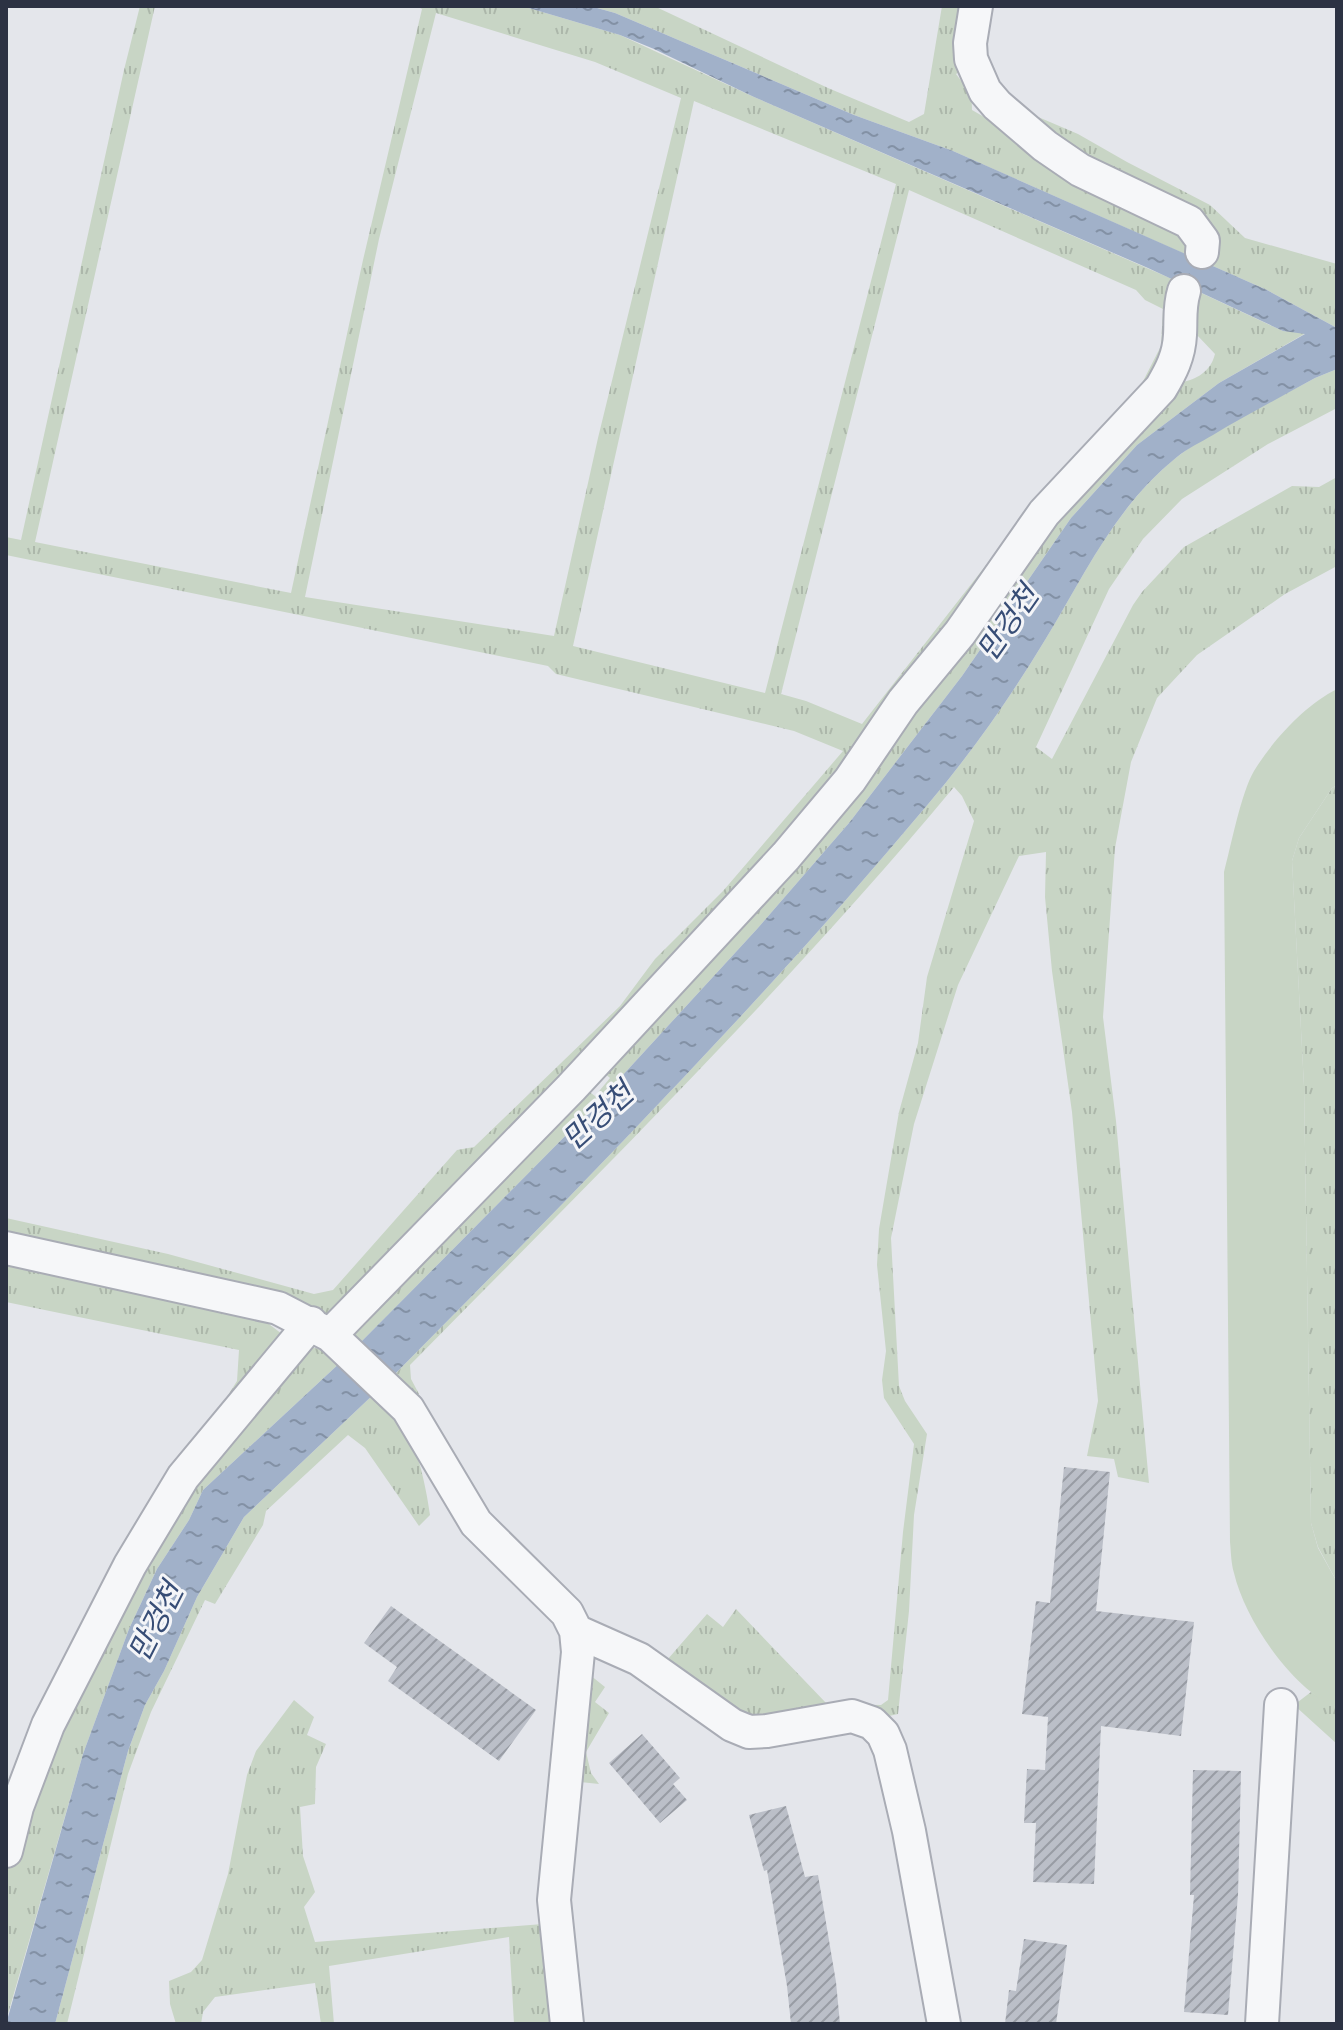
<svg xmlns="http://www.w3.org/2000/svg" width="1343" height="2030" font-family="'Public Sans','Noto Sans KR',sans-serif">
	<style>
		.grass { fill: url(#grass-tufts); fill-rule: evenodd }
		.pitch { fill: #c8d5c5 }
		.water { fill: url(#water-ripples) }
		.building { fill: url(#building-hatch) }
		.lines { fill: none; stroke-linecap: round; stroke-linejoin: round }
		.street-casing { stroke: #a9acb5; stroke-width: 36 }
		.street { stroke: #f6f7f9; stroke-width: 32 }
		.labels { text-anchor: middle; stroke-width: 6; stroke-linejoin: round; paint-order: stroke }
		.water-label { font-size: 30px; font-style: italic; fill: #374d76; stroke: #f4f5f8 }
	</style>
	<defs>
		<pattern id="grass-tufts" width="24" height="20" patternUnits="userSpaceOnUse" patternTransform="scale(2)"><rect width="24" height="20" fill="#c8d5c5"/><path d="M3 7l-1-3M5 7V3M7 7l1-3M15 17l-1-3M17 17v-4M19 17l1-3" fill="none" stroke="#acb7aa"/></pattern>
		<pattern id="water-ripples" width="26" height="14" patternUnits="userSpaceOnUse" patternTransform="scale(2)"><rect width="26" height="14" fill="#a1b1c9"/><path d="M2 4q2-2 4 0t4 0M15 11q2-2 4 0t4 0" fill="none" stroke="#8391a5"/></pattern>
		<pattern id="building-hatch" width="6" height="6" patternUnits="userSpaceOnUse" patternTransform="scale(2)"><rect width="6" height="6" fill="#bbbfc8"/><path d="M-1 1l2-2M0 6l6-6M5 7l2-2" fill="none" stroke="#989ca4"/></pattern>
	</defs>
	<rect width="100%" height="100%" fill="#e4e6eb"/>
	<path class="grass" d="M 140,6 L 155,6 L 35,542 L 291,593 L 363,260 L 422,9 L 416,6 L 522,6 L 620,35 L 754,97 L 1179,282 L 1172,309 L 1171,351 L 1158,380 L 1138,406 L 1035,516 L 860,754 L 788,845 L 607,1040 L 350,1308 C 343,1313 336,1320 327,1321 C 309,1323 285,1311 269,1304 L 6,1246 L 6,1218 L 168,1254 L 314,1294 L 333,1290 L 457,1150 L 474,1147 L 620,1006 L 655,959 L 723,891 L 843,751 L 794,731 L 556,674 L 548,666 L 6,555 L 6,537 L 21,540 L 124,70 ZM 436,13 L 595,62 L 681,98 L 598,438 L 554,636 L 305,597 L 379,239 ZM 694,101 L 896,184 L 765,693 L 573,646 ZM 909,190 L 1136,290 L 1145,300 L 1163,309 L 1161,346 L 1135,397 L 1030,509 L 862,724 L 806,701 L 781,694 Z
		M 590,6 L 654,6 L 828,88 L 909,122 L 924,114 L 942,6 L 973,6 L 963,70 L 956,74 L 962,82 L 971,81 L 972,110 L 1193,236 L 1187,255 L 953,151 L 854,115 L 615,13 Z
		M 1001,101 L 1078,134 L 1127,162 L 1210,205 L 1245,238 L 1337,264 L 1337,328 L 1267,290 L 1208,264 L 1208,239 L 1083,165 Z
		M 1197,291 L 1283,331 L 1306,333 L 1219,383 L 1137,445 L 1071,518 L 962,676 L 849,823 L 757,929 L 588,1113 L 357,1346 L 350,1336 L 580,1085 L 595,1096 L 610,1078 L 597,1067 L 893,747 L 887,738 L 996,587 L 1174,384 C 1193,381 1210,374 1215,354 L 1197,335 L 1194,327 Z
		M 1337,369 L 1337,408 L 1268,444 L 1182,499 L 1143,539 L 1109,589 L 1036,747 L 1052,759 L 1133,605 L 1142,592 L 1184,547 L 1292,486 L 1319,487 L 1337,477 L 1337,566 L 1285,594 L 1197,655 L 1157,698 L 1131,762 L 1115,848 L 1103,1017 L 1116,1121 L 1149,1483 L 1118,1477 L 1114,1459 L 1087,1456 L 1098,1401 L 1072,1112 L 1052,971 L 1045,897 L 1046,852 L 1019,856 L 958,985 L 914,1124 L 891,1238 L 899,1386 L 905,1401 L 927,1434 L 914,1515 L 909,1611 L 898,1714 L 880,1718 L 750,1723 L 661,1667 L 707,1614 L 723,1627 L 736,1609 L 827,1704 L 881,1705 L 888,1700 L 903,1532 L 914,1444 L 884,1398 L 882,1380 L 886,1351 L 877,1265 L 879,1229 L 899,1112 L 918,1043 L 927,977 L 974,821 L 962,796 L 954,787 C 785,990 595,1177 410,1365 L 411,1379 L 419,1394 L 413,1399 L 391,1378 C 576,1191 760,1005 929,803 C 972,752 1010,698 1045,640 C 1085,574 1115,507 1177,457 C 1214,428 1273,401 1315,378 Z
		M 1337,785 L 1337,1582 L 1318,1547 L 1311,1523 L 1304,1086 L 1292,861 L 1299,838 L 1332,788 Z
		M 6,1263 L 265,1321 L 282,1334 L 188,1459 L 237,1381 L 239,1350 L 6,1302 Z
		M 310,1347 L 324,1350 L 343,1360 L 203,1490 L 189,1520 L 157,1569 L 129,1629 L 83,1754 L 6,2021 L 6,1873 L 22,1809 L 188,1480 Z
		M 376,1392 C 384,1399 394,1406 400,1415 C 416,1441 426,1485 430,1515 L 419,1526 L 365,1448 L 348,1435 L 266,1511 L 263,1525 L 215,1604 L 205,1600 L 151,1712 L 128,1774 L 67,2024 L 55,2024 L 128,1751 L 145,1705 L 164,1671 L 197,1597 L 244,1517 Z
		M 590,1675 L 605,1687 L 595,1702 L 609,1713 L 586,1752 L 591,1773 L 599,1784 L 571,1781 Z
		M 1311,1692 L 1337,1708 L 1337,1744 L 1294,1705 Z
		M 294,1700 L 314,1717 L 307,1735 L 326,1744 L 316,1767 L 315,1804 L 300,1807 L 303,1856 L 315,1892 L 304,1907 L 315,1942 L 543,1924 L 550,2024 L 514,2024 L 509,1937 L 329,1966 L 334,2024 L 321,2024 L 315,1983 L 215,1997 L 203,2012 L 201,2024 L 176,2024 L 170,2004 L 169,1981 L 191,1972 L 202,1960 L 228,1874 L 247,1775 L 256,1751 Z"/>
	<path class="pitch" d="M 1337,689 L 1337,785 L 1332,788 L 1299,838 L 1292,861 L 1304,1086 L 1311,1523 L 1318,1548 L 1337,1582 L 1337,1708 C 1292,1689 1245,1620 1234,1573 C 1231,1563 1231,1552 1230,1542 L 1224,872 C 1231,846 1241,793 1254,771 C 1273,740 1305,705 1337,689 Z"/>
	<path class="water" d="M 522,6 L 590,6 L 615,13 L 854,115 L 953,151 L 1267,290 L 1337,328 L 1337,369 L 1315,378 C 1281,397 1246,415 1213,435 C 1201,442 1188,448 1177,457 C 1114,508 1086,573 1045,640 C 1010,698 972,752 929,803 C 760,1005 576,1191 391,1378 L 357,1346 L 588,1113 L 757,929 L 849,823 L 962,676 L 1071,518 L 1137,445 L 1219,383 L 1305,334 L 1283,331 L 1148,268 L 754,97 L 654,49 L 620,35 Z
		M 343,1360 L 376,1392 L 244,1517 L 197,1597 L 164,1671 L 145,1705 L 128,1751 L 55,2024 L 6,2024 L 83,1754 L 129,1629 L 157,1569 L 189,1520 L 203,1490 Z"/>
	<path class="building" d="M 1064,1467 L 1110,1472 L 1096,1611 L 1194,1622 L 1181,1736 L 1101,1726 L 1094,1884 L 1033,1882 L 1036,1823 L 1024,1823 L 1027,1769 L 1045,1770 L 1048,1717 L 1022,1714 L 1036,1601 L 1050,1603 Z
		M 391,1606 L 536,1710 L 499,1761 L 388,1681 L 397,1667 L 364,1643 Z
		M 642,1734 L 680,1778 L 673,1784 L 687,1800 L 660,1823 L 609,1763 Z
		M 1193,1770 L 1241,1771 L 1238,1895 L 1228,2015 L 1184,2012 L 1194,1895 L 1190,1895 Z
		M 786,1806 L 805,1877 L 818,1875 L 836,1982 L 840,2024 L 791,2024 L 787,1986 L 767,1870 L 764,1871 L 749,1815 Z
		M 1024,1939 L 1067,1945 L 1056,2024 L 1005,2024 L 1009,1990 L 1016,1991 Z"/>
	<g class="lines">
		<g class="street-casing">
			<path id="street" d="M 976,6 L 970,43 L 971,59 L 985,91 L 997,105 L 1045,146 L 1080,170 L 1189,222 L 1203,241 L 1202,252
				M 6,1248 L 278,1308 L 330,1335 L 408,1409 L 476,1523 L 567,1613 L 576,1631 L 578,1652 L 554,1900 L 567,2024
				M 330,1335 L 571,1088 L 786,856 L 850,780 L 903,702 L 960,633 L 1044,513 L 1161,388 C 1171,371 1179,356 1180,335 C 1181,319 1179,307 1184,291
				M 576,1631 L 639,1659 L 732,1725 L 749,1732 L 767,1731 L 852,1716 L 872,1723 L 883,1734 L 890,1750 L 909,1831 L 944,2024
				M 6,1851 L 17,1807 L 48,1725 L 130,1565 L 183,1477 L 311,1323
				M 1262,2024 L 1281,1705"/>
		</g>
		<use href="#street" class="street"/>
	</g>
	<g class="labels">
		<g class="water-label">
			<text transform="translate(1008 623) rotate(-55)" y="10">만겅천</text>
			<text transform="translate(598 1116) rotate(-42)" y="10">만겅천</text>
			<text transform="translate(156 1622) rotate(-63)" y="10">만겅천</text>
		</g>
	</g>
	<rect width="1343" height="2030" fill="none" stroke="#2c3243" stroke-width="16"/>
</svg>
